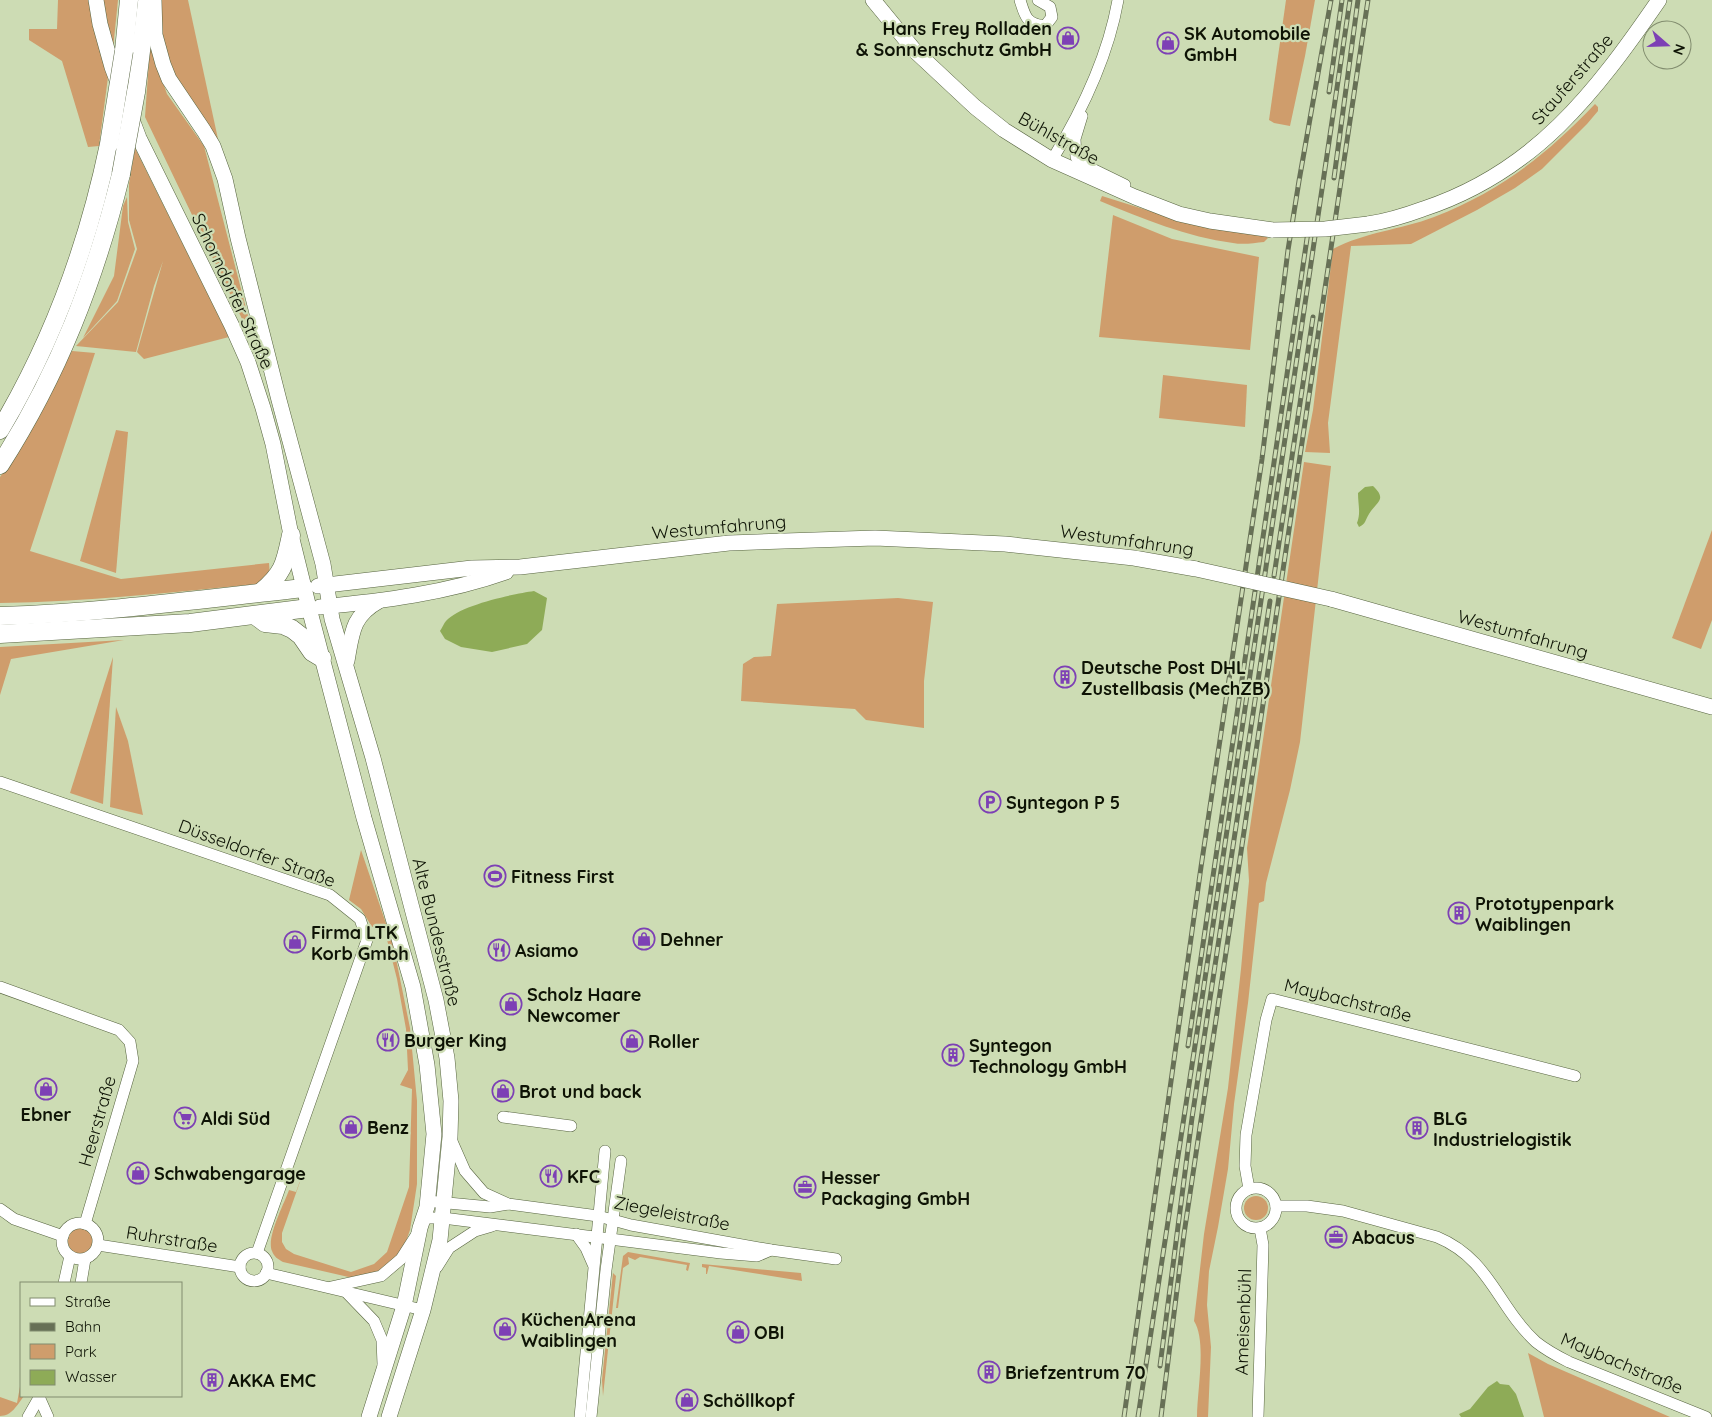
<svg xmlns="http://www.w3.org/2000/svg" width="1712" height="1417" font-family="Quicksand,sans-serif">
<rect width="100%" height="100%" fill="#cddcb4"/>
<g fill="#cf9d6c">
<path d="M58,0h31l19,77 -9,69 -11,1 -26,-86 -33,-21v-11h28z"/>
<path d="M103,0h15l-5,49z"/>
<path d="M158,0h30l33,153 -50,-79 -11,-37z"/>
<path d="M1286,0h29l-10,56 -15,70 -16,-3 -5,-3z"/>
<path d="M150,46l17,48 37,52 44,170 -5,5 -98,-204z"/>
<path d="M1595,104l3,3v4l-11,13 -45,45 -27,19 -38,22 -66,34 -60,2 -23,177 2,30 -25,-1 8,-42 20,-161c32,-17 67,-19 101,-32 68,-27 111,-61 161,-113z"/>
<path d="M135,148l94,189 -85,22 -7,-7 26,-91 -9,25 -18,66 -60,-6 42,-44 19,-53 -8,-29v-36z"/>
<path d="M1102,196l70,22 91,17 5,3 -4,4c-10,1 -21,3 -31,1 -46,-6 -90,-24 -133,-42z"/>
<path d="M127,197l1,25 7,27 -18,52 -34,37 31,-62 9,-70z"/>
<path d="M1113,215l59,24 87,18 -9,93 -151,-13z"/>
<path d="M72,351l23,2 -65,198 91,28 148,-16 1,14 -12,7c-86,8 -172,18 -258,19v-126l25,-37z"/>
<path d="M1163,375l84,10 -2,42 -86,-9z"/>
<path d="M116,430l12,2 -12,141 -36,-12z"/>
<path d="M1304,462l27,4 -31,276 -10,48 -24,93 -2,18 -5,2 -11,100 -14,101 -6,65 -10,58 -9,44 -2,34 4,42 -3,70h-11c0,-26 10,-76 -3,-96l10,-87 24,-146 13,-119 8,-88 -2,-33z"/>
<path d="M1712,530v90l-11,29 -29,-11z"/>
<path d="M898,598l35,4 -9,79v47l-58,-8 -11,-11 -114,-8 2,-37 11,-7 17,-1 6,-52z"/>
<path d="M124,640l-113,19 -11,36v-48z"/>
<path d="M113,657l-10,147 -33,-11z"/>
<path d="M116,707l12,34 15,74 -33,-8z"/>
<path d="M361,850l32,94 17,84 7,73v83l-7,46 -8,23 -29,22 -20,3 -70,-16c-5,-3 -9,-5 -11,-11 -6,-13 12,-47 17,-61l7,2 5,-14 -7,-2 1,-3 7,3 -20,57v9l4,7 8,5 57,18 23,-8 13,-12 22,-65 3,-98 -12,-4 8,-15 -2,-41 -9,-50 -14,-55 -11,3 -11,-18 -12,-9z"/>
<circle cx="1256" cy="1208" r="12"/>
<circle cx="81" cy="1241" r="13"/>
<path d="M628,1252l62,11 -2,8 -2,-1 1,-5 -47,-8 -5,3 -7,-3 1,7 -6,4 -5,40h-2l7,-52z"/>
<path d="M702,1264l99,9 1,8 -93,-15 -2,8h-1v-6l-4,-1z"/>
<path d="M613,1273l3,3 -13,120 -1,-16z"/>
<path d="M1528,1353l20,11 122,53h-126z"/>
<path d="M21,1381v15h3c-7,9 -12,20 -24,20v-19l17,6z"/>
</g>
<g fill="#8eab57">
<path d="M1373,486c15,14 3,16 -4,28 -4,6 -3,10 -10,13l-2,-4c4,-10 1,-18 1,-30l7,-6z"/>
<path d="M534,591l13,7 -5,32 -15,14 -35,8 -31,-5 -16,-8 -5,-8c2,-3 4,-8 6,-10 14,-16 67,-27 88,-30z"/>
<path d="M1497,1381l3,3 9,1 7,9 8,23h-63l-2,-3 11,-5 18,-22z"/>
</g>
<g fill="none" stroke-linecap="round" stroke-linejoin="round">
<g stroke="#576440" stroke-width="12">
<g id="minor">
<path d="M1020,0c5,16 6,24 25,26l7,-9 -2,-10 -12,-7"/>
<path d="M1082,116l-7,23 1,18 8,8 41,20"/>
<path d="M1052,160c30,-49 56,-103 66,-160"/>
<path d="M0,782l330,113 30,24 7,21 -110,313"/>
<path d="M0,987l119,43 11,12 3,19 -48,163"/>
<path d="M503,1117l68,9"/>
<path d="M450,1137l15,34 19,22 24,11 90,12 33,9 140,25 65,9"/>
<circle cx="1256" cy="1208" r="20"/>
<path d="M1249,1189l-4,-23 1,-31 20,-115 6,-21 303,77"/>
<path d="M427,1201l63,6 18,-3"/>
<path d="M1276,1206h31l36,5 94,26c53,22 60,69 99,105 10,8 21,14 33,20l137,55"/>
<path d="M0,1209l14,10 49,17"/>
<path d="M424,1218h19l56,7 222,28 36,3 14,-6"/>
<circle cx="80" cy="1241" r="18"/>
<path d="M576,1234l10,14 7,16"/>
<path d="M98,1245l142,22"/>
<circle cx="254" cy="1267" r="14"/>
<path d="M437,1267l12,-19 26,-17 17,-5"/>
<path d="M266,1273l157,37"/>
<path d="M64,1283l6,-27"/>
<path d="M81,1283l4,-24"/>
<path d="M331,1287l50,-11 20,-17 16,-25"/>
<path d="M347,1293l27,28 8,19 1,24"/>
<path d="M40,1399l8,18"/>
<path d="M28,1417l12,-21"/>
<path d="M580,1417l25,-266"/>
<path d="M591,1417l15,-147 15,-109"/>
<path d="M1258,1417l5,-172 -3,-17"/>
</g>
</g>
<g stroke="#576440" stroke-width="16">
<g id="secondary">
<path d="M96,0l4,24 12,43 27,71 93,188 16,36 15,46 10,36 18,91 18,73 55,210 49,169 14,78 7,69 -7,73 -7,21 -16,78 -35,111"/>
<path d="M154,0l1,35 8,29 6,15 35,52 9,15 12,33 13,59 41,162 44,164 9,55 41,139 35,135 28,107 11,58 4,43 -1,36 -10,103 -17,70 -34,107"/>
<path d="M873,0l42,51 60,56 29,23 48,30 83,37 44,17 31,7 63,9"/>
<path d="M1368,224c19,-3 36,-8 55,-15 112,-37 172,-116 236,-209"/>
<path d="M318,586l154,-18 48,-1 209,-24 146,-5 130,6 129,14 62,11"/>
<path d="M1331,599l381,108"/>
<path d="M320,607c63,-6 127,-14 186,-35"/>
<path d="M347,661c5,-28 5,-45 32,-60"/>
</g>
</g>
<g stroke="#576440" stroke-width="19">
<g id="trunk">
<path d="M124,51l5,-51"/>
<path d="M136,92l11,-90"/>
<path d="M0,430c53,-89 88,-185 109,-286"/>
<path d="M0,465c59,-92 95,-186 121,-291"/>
<path d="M261,592c23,-19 24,-29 30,-57"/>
<path d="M0,616c102,-3 203,-17 304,-28"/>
<path d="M257,617l8,6 18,2 9,4 9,7 11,16 10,6"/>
<path d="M0,634l190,-11 119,-15"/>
</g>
</g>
<use href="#minor" stroke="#fff" stroke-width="11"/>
<use href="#secondary" stroke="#fff" stroke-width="15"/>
<use href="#trunk" stroke="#fff" stroke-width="18"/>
<g stroke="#677056" stroke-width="5">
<g id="rail">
<path d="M1329,92l13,-92"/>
<path d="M1334,178l24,-178"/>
<path d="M1274,576l39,-259"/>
<path d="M1188,1046l121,-821"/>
<path d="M1160,1366l32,-248 78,-517"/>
<path d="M1124,1417l77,-550 61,-408 26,-209 11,-69 32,-181"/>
<path d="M1138,1417l60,-391 152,-1026"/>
<path d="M1161,1417l23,-183 184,-1234"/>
</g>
</g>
<use href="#rail" stroke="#cddcb4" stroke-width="3" stroke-dasharray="9" stroke-linecap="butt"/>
<g stroke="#576440" stroke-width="16" stroke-linecap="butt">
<g id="secondary-bridge">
<path d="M1273,230l52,-1 43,-5"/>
<path d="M1196,569l135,30"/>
</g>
</g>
<g stroke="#576440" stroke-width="19" stroke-linecap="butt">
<g id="trunk-bridge">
<path d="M109,144l15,-93"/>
<path d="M121,174l15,-82"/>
</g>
</g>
<use href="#secondary-bridge" stroke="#fff" stroke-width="15"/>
<use href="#trunk-bridge" stroke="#fff" stroke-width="18"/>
</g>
<defs>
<g id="shop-ring" transform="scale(1.125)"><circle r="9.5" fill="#cddcb4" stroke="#7d40b5" stroke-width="1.5"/><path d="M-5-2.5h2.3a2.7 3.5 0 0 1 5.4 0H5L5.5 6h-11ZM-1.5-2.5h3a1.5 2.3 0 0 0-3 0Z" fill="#7d40b5"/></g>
<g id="building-ring" transform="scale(1.125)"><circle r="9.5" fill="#cddcb4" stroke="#7d40b5" stroke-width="1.5"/><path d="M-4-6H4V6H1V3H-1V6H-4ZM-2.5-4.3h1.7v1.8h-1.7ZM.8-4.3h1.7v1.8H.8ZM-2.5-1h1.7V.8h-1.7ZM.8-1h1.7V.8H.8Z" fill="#7d40b5"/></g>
<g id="parking-ring" transform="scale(1.125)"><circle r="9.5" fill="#cddcb4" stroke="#7d40b5" stroke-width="1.5"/><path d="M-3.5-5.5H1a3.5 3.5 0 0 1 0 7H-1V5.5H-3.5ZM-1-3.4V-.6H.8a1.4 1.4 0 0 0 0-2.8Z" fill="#7d40b5"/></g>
<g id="stadium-ring" transform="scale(1.125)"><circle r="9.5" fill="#cddcb4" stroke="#7d40b5" stroke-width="1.5"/><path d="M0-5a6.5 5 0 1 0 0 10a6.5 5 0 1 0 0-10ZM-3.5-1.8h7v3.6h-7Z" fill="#7d40b5"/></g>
<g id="restaurant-ring" transform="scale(1.125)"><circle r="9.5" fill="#cddcb4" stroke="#7d40b5" stroke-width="1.5"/><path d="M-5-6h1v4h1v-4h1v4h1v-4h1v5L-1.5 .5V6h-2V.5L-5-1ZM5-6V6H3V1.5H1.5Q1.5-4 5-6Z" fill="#7d40b5"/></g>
<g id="supermarket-ring" transform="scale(1.125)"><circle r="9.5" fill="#cddcb4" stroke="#7d40b5" stroke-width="1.5"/><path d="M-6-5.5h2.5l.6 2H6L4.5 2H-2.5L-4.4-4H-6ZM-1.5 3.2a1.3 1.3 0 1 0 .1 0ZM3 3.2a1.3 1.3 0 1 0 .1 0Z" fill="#7d40b5"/></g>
<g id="office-ring" transform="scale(1.125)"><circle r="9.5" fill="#cddcb4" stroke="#7d40b5" stroke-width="1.5"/><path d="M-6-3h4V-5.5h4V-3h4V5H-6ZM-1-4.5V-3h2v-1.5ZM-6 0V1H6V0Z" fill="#7d40b5"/></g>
</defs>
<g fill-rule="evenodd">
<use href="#shop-ring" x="1068" y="38"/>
<use href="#shop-ring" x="1168" y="43"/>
<use href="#building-ring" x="1065" y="677"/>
<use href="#parking-ring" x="990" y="802"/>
<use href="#stadium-ring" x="495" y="876"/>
<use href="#building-ring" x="1459" y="913"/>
<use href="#shop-ring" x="644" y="939"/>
<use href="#shop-ring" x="295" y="942"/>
<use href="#restaurant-ring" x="499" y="950"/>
<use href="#shop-ring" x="511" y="1004"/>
<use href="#restaurant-ring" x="388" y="1040"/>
<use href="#shop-ring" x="632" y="1041"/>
<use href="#building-ring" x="953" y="1055"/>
<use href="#shop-ring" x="46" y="1089"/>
<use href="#shop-ring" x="503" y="1091"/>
<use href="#supermarket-ring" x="185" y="1118"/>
<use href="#shop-ring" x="351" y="1127"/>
<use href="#building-ring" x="1417" y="1128"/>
<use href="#shop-ring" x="138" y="1173"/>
<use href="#restaurant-ring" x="551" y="1176"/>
<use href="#office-ring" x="805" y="1187"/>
<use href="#office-ring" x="1336" y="1237"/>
<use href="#shop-ring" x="505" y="1329"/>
<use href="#shop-ring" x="738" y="1332"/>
<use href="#building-ring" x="989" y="1372"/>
<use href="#building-ring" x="212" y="1380"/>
<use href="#shop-ring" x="687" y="1400"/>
</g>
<g text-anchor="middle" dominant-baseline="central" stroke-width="4.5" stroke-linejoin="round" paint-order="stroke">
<g font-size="18" font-weight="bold" fill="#0e1305" stroke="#cddcb4" text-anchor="start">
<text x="1052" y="28" text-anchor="end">Hans Frey Rolladen<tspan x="1052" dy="21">&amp; Sonnenschutz GmbH</tspan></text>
<text x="1184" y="33">SK Automobile<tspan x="1184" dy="21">GmbH</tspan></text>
<text x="1081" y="667">Deutsche Post DHL<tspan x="1081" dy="21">Zustellbasis (MechZB)</tspan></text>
<text x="1006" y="802">Syntegon P 5</text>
<text x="511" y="876">Fitness First</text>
<text x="1475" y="903">Prototypenpark<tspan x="1475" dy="21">Waiblingen</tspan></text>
<text x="311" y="932">Firma LTK<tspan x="311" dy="21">Korb Gmbh</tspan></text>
<text x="660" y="939">Dehner</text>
<text x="515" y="950">Asiamo</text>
<text x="527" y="994">Scholz Haare<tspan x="527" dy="21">Newcomer</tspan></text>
<text x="404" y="1040">Burger King</text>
<text x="648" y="1041">Roller</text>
<text x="969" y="1045">Syntegon<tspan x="969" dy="21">Technology GmbH</tspan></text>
<text x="519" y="1091">Brot und back</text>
<text x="46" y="1114" text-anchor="middle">Ebner</text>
<text x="201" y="1118">Aldi Süd</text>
<text x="1433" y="1118">BLG<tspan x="1433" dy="21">Industrielogistik</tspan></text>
<text x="367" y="1127">Benz</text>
<text x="154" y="1173">Schwabengarage</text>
<text x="567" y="1176">KFC</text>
<text x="821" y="1177">Hesser<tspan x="821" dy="21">Packaging GmbH</tspan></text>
<text x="1352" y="1237">Abacus</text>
<text x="521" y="1319">KüchenArena<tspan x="521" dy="21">Waiblingen</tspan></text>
<text x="754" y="1332">OBI</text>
<text x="1005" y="1372">Briefzentrum 70</text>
<text x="228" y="1380">AKKA EMC</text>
<text x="703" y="1400">Schöllkopf</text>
</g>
<g font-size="18" fill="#0e1305" stroke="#cddcb4">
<text transform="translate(1572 79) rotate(-49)">Stauferstraße</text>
<text transform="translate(1059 138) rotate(29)">Bühlstraße</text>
<text transform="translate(233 291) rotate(65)">Schorndorfer Straße</text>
<text transform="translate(719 527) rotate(-5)">Westumfahrung</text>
<text transform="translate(1127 540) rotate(8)">Westumfahrung</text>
<text transform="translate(1523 634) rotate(16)">Westumfahrung</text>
<text transform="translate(257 853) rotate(20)">Düsseldorfer Straße</text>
<text transform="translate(437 932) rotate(76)">Alte Bundesstraße</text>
<text transform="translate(1348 1000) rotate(14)">Maybachstraße</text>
<text transform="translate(97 1121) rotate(-74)">Heerstraße</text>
<text transform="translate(672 1213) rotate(11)">Ziegeleistraße</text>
<text transform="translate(172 1239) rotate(9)">Ruhrstraße</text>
<text transform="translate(1243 1322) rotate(-88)">Ameisenbühl</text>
<text transform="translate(1622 1363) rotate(23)">Maybachstraße</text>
</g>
</g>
<rect x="20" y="1282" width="162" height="115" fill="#cddcb4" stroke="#818c6e"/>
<rect x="30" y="1298" width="25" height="8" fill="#ffffff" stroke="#818c6e"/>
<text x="65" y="1307" font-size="15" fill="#0e1305">Straße</text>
<rect x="30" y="1323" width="25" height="8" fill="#677056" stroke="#818c6e"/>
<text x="65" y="1332" font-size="15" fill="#0e1305">Bahn</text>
<rect x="30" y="1344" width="25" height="15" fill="#cf9d6c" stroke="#818c6e"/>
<text x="65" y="1357" font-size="15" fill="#0e1305">Park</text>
<rect x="30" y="1370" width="25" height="15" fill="#8eab57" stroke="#818c6e"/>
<text x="65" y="1382" font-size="15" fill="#0e1305">Wasser</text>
<g transform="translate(1667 45) rotate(110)"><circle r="24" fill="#cddcb4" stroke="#818c6e"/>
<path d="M0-4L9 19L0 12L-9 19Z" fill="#7d40b5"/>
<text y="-8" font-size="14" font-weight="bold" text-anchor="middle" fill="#0e1305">N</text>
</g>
</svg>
